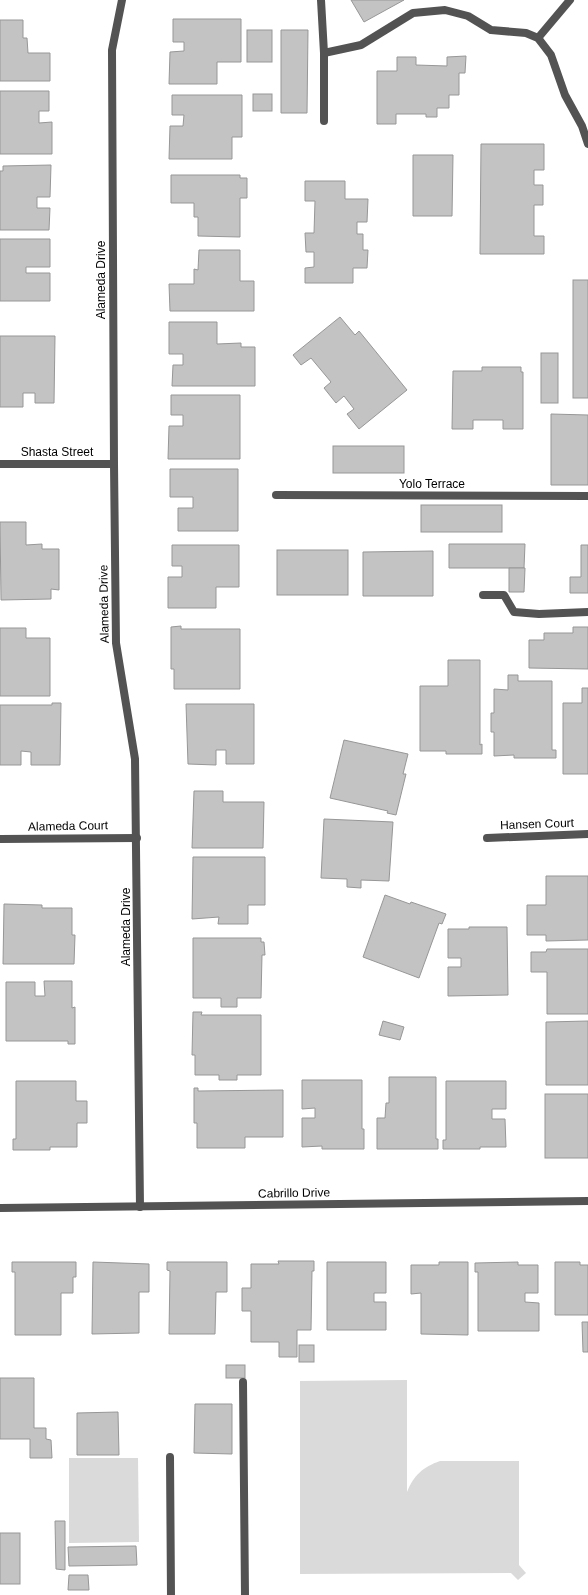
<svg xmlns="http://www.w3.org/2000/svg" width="588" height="1595" font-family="Arial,sans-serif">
<rect width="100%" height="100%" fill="#fff"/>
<g fill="#dadada">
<path d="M407,1380v112c7,-17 16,-25 33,-31h79v104l7,8 -8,7 -7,-7 -211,1v-193z"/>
<path d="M69,1458h69l1,84 -70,1z"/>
</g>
<g fill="#c3c3c3" stroke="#979797">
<path d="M351,0h53l-40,22z"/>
<path d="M173,19h68v43h-24v22h-48l1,-32 14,-1v-9h-11z"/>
<path d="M0,20h23v18h4l1,15h22v28h-50z"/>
<rect x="247" y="30" width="25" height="32"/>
<path d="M281,30h27l-1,83h-26z"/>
<path d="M466,56l-1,17h-6v22h-10v13h-12v9h-11v-3h-30v10h-19v-53h20v-14h19v8l31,1v-9z"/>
<path d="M0,91h49v20h-10v12l13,-1v32h-52z"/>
<rect x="253" y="94" width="19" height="17"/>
<path d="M172,95h70v42h-10v22h-63l1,-33h13l1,-11h-12z"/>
<path d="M481,144h63v26h-10v15h9v20h-9v31h10v18h-64z"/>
<path d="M413,155h40l-1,61h-39z"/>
<path d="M51,165l-1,32h-13v11h13l-1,22h-49v-59h3v-5z"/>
<path d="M171,175h69v3h7v20h-7v39l-42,-1v-19h-4v-14h-23z"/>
<path d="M305,181h40v18h23l-1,23h-10v12h6v16h5l-1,18h-14v15h-48v-15l9,-1v-15h-8l-1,-19h9l1,-32h-10z"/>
<path d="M0,239h50v28h-24v6h24v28h-50z"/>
<path d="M199,250h41v31h14v30h-84l-1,-27h25v-15l4,1z"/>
<rect x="573" y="280" width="15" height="118"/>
<path d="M340,317l15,18 4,-4 48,59 -48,39 -12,-15 7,-5 -10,-13 -8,7 -12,-15 7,-6 -20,-24 -10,7 -8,-10z"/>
<path d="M169,322h48v22l24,-1v4h14v39h-83l1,-21h10v-11h-14z"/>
<path d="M0,336h55l-1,67h-19v-10h-12v14h-23z"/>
<rect x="541" y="353" width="17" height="50"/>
<path d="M482,367h39v5h2v57h-20v-9h-30v9h-21l1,-58h29z"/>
<path d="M171,395h69v64h-72l1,-33h14v-11h-12z"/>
<path d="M551,414l37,1v70h-37z"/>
<rect x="333" y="446" width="71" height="27"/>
<path d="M170,469h68v62h-60v-23h15v-11h-23z"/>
<rect x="421" y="505" width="81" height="27"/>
<path d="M0,522h26v23l16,-1v5h17v41l-8,-1v10l-50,1z"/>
<path d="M449,544h76l-1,24h-75z"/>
<path d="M172,545h67v42h-23v21h-48v-31h14v-11h-10z"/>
<path d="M581,545h7v48h-18v-16h11z"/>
<rect x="277" y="550" width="71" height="45"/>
<path d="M433,551v45h-70v-44z"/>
<path d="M509,568h16l-1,24h-15z"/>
<path d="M181,626v3h59v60h-66v-20h-3v-42z"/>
<path d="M573,627h15v42l-59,-1v-28h15v-7h29z"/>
<path d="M0,628h26v10h24v58h-50z"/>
<path d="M448,660h32v85l2,-1v10h-36v-3h-26v-65h28z"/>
<path d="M508,675h10v6h34v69h4v8h-42v-3l-20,1v-24h-3v-19h3v-24l14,1z"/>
<path d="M582,688h6v86h-25v-71h19z"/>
<path d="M52,703h9l-1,62h-29v-13l-10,-1v14h-21v-60h52z"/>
<path d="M186,704h68v60h-28v-14h-10v15l-28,-1z"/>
<path d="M344,740l64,14 -5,20h3l-10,41 -9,-2 1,-2 -58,-13z"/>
<path d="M194,791h29v11h41l-1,46h-71z"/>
<path d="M324,819l69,3 -4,59 -28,-1v8l-14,-1v-8l-26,-1z"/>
<path d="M193,857h72v48h-17v19h-30l1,-7 -27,2z"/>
<path d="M546,876h42v64l-42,1v-6h-19v-30h19z"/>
<path d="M385,895l25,9 1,-2 35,12 -4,10 -3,-1 -20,55 -56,-21z"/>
<path d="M4,904l38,1v3h30v27h3l-1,29h-71z"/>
<path d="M469,927h38l1,68 -60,1v-29h13v-9h-13v-29h21z"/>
<path d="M193,938h68v4h3l1,13h-3l-1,43h-24v9h-16v-9h-28z"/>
<path d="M547,949h41v65h-41v-42h-16v-20h15z"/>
<path d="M44,981h28v27l3,-1v37h-7v-3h-62v-59h29v14h10z"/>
<path d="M193,1012h9l-1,3h60v60h-24v5h-18v-5h-24v-20h-3z"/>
<path d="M383,1021l21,6 -4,13 -21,-5z"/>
<path d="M588,1021v64h-42v-63z"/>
<path d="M389,1077h47v62h2v10h-61v-31h8l1,-15h3z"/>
<path d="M302,1080h60v49h2v20h-42v-3l-20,1v-29h13v-10l-13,1z"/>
<path d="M16,1081h60v20h11v22h-10v24h-27v3h-37v-11h3z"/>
<path d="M446,1081h60v28h-14v10h13l1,28h-26v2h-37v-9h3z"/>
<path d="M194,1088h4v3l85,-1v47h-38v11h-48v-25h-3z"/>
<rect x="545" y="1094" width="43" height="64"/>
<path d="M278,1261h36v10h-2l-1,59h-14v27h-18v-15h-28v-31h-9v-23h9v-24h28z"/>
<path d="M12,1262h64v15h-3v16h-12v42h-46v-63h-3z"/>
<path d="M93,1262l56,2v28h-10v41l-47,1z"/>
<path d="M167,1262h60v30h-11l-1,42h-46l1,-63 -3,-1z"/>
<path d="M327,1262h59v31h-12v9h12v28h-59z"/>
<path d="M439,1262h29v73l-47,-1v-41l-10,1v-29h28z"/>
<path d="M518,1262v3h20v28h-13v9l14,1v28h-61v-59h-3v-9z"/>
<path d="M555,1262h25v3h8v50h-33z"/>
<path d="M582,1322h6v30h-5z"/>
<rect x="299" y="1345" width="15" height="17"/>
<rect x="226" y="1365" width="19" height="13"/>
<path d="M0,1378h34v50h12v11l5,1 1,18h-22v-19h-30z"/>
<path d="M195,1404h37v50l-38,-1z"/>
<path d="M118,1412l1,43h-42v-42z"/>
<path d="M55,1521h10v49l-9,-1z"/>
<rect x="0" y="1533" width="20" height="51"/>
<path d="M136,1546l1,19 -68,1 -1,-19z"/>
<path d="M69,1575h19l1,15h-21z"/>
</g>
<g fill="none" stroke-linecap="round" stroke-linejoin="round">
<g stroke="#535353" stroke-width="8">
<path d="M538,38l32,-38"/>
<path d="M324,121v-68"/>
<path d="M483,595h21l10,17 25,2 49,-2"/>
<path d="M243,1382l2,213"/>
<path d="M170,1457l1,138"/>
</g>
<g stroke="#535353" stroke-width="8">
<path d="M122,0l-10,50 2,414 2,179 19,116 5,448"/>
<path d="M321,0l3,53 37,-8 52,-32 32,-3 23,6 23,14 35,3 12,5 13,17 14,40 17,31 6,18"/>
<path d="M0,464h114"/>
<path d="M276,495l312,1"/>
<path d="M487,838l101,-4"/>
<path d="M0,839l137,-1"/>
<path d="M0,1208l588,-7"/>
</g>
</g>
<g text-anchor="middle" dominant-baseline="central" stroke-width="3" stroke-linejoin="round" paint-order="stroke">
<g font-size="12" fill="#000" stroke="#fff">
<text transform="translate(101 280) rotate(-90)">Alameda Drive</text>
<text x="57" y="452">Shasta Street</text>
<text x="432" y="484">Yolo Terrace</text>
<text transform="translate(104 604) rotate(-91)">Alameda Drive</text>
<text transform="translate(537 824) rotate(-2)">Hansen Court</text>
<text transform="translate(68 826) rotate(-1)">Alameda Court</text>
<text transform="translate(126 927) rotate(-90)">Alameda Drive</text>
<text transform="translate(294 1193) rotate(-1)">Cabrillo Drive</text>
</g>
</g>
</svg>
